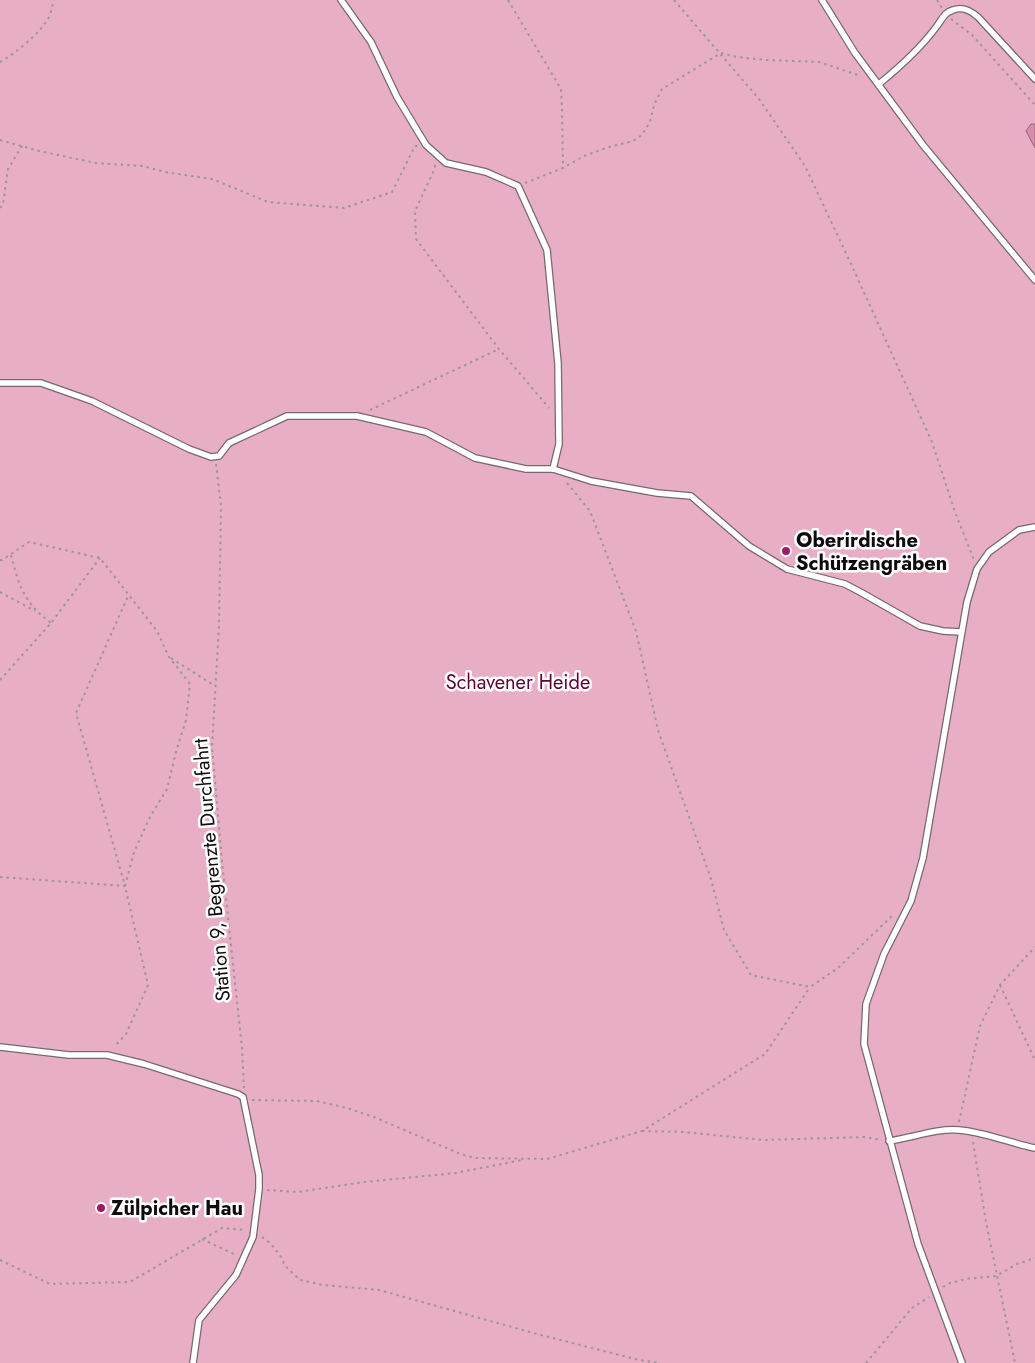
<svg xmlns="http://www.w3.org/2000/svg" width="1035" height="1363" font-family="Jost,sans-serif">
<rect width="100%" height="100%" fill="#f1e5e9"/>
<rect fill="#e8aec5" x="0" y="0" width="1035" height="1363"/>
<path fill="#d78dac" stroke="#9b667c" d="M1031,124h4v24l-9,-17z"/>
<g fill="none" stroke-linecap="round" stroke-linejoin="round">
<g stroke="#75696d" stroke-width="8">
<g id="service">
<path d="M822,0l33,53 68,92 112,135"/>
<path d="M879,84c22,-18 42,-36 58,-58 5,-7 8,-14 16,-16 10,-4 18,1 25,7l57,62"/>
<path d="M0,383h41l51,18 97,48 22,8 8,-1 10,-13 58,-27h70l69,16 49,26 51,11h27l6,-25 -1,-81 -11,-113 -29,-64 -32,-14 -40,-9 -20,-18 -29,-48 -26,-55 -30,-42"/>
<path d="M553,469l38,12 66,12 34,3 58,50 38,23 58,15 17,9 58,33 23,5 18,1"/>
<path d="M0,1047l69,8h38l37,9 94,30 5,3 16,78v14l-6,48 -17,38 -37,45 -6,43"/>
<path d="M889,1141c23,-3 47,-13 70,-11 25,2 51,13 76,18"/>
<path d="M962,1363l-44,-119 -54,-200 2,-40 18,-50 27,-53 12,-43 44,-256 10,-33 12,-17 30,-22 16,-3"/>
</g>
</g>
<g stroke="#9e9598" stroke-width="2" stroke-dasharray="2.5 4" stroke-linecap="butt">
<path d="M508,0l53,89 1,21 1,58"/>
<path d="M674,0l85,99 46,67 46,98 81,178 23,70 19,48"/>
<path d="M937,0l5,8"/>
<path d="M951,19l21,16 63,70"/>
<path d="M0,62c16,-9 38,-27 48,-43 3,-5 4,-13 6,-19"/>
<path d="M0,140l39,11 57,12 47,3 22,6 47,7 56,23 76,6 48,-16 23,-46h3"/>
<path d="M435,165v3l-20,43 1,28 83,110 50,59"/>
<path d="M525,183l38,-15 21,-12 25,-9 24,-6 9,-6 8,-13 4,-17 8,-16 59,-36 16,4 29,3 53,2 42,14"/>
<path d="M0,208l3,-4 5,-35 14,-23"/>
<path d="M370,410l129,-61"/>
<path d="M216,464l5,42 -2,120 -7,121 10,114 20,187 2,40"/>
<path d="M567,483l23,28 46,120 22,99 53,149 13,51 27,45 59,12 28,-19 56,-54"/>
<path d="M11,555c8,31 13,48 40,68"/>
<path d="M0,560h2l27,-18 71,16 57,73 12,26 21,27 -4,36 -10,32 -9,37 -17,28 -16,35 -9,34 23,99 -22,49 -12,13"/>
<path d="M0,592l35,19"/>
<path d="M171,658l44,28"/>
<path d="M0,680l51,-57 49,-65"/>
<path d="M0,877l125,9 -49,-173 53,-119"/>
<path d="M1000,985l35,75"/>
<path d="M252,1100l65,1 30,7 27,9 84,36 16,5 73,1 95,-28 123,-77 45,-67"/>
<path d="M959,1122l21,-96 20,-41 35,-38"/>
<path d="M642,1131l41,1 81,8 100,-3 18,3"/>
<path d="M973,1142l13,80 29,141"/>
<path d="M267,1190l31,2 66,-10 92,-9 66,-13"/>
<path d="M262,1237l8,6 10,12 5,11 15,14 23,5 56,5 158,44 102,26 21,3"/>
<path d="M202,1239l34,16"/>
<path d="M0,1260l50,24 80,-2 92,-54 23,2"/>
<path d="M943,1287l7,-4 16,-4 30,-3 21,-12 18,-6"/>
<path d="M866,1363l46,-55 17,-11"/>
</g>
<use href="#service" stroke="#fff" stroke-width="5.5"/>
</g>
<g fill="#a21a65" stroke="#fff" stroke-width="2">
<circle cx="786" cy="551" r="5"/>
<circle cx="101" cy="1208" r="5"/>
</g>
<g text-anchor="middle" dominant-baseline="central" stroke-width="5" stroke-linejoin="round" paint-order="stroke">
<g font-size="20" font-weight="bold" fill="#0f0b0c" stroke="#fff" text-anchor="start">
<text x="796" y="540">Oberirdische<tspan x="796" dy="23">Schützengräben</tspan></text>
<text x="111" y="1208">Zülpicher Hau</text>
</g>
<g font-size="20" fill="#5d0236" stroke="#fff">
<text x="518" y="682">Schavener Heide</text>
</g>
<g font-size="20" fill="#0f0b0c" stroke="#fff">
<text transform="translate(212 870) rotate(-95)">Station 9, Begrenzte Durchfahrt</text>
</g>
</g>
</svg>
